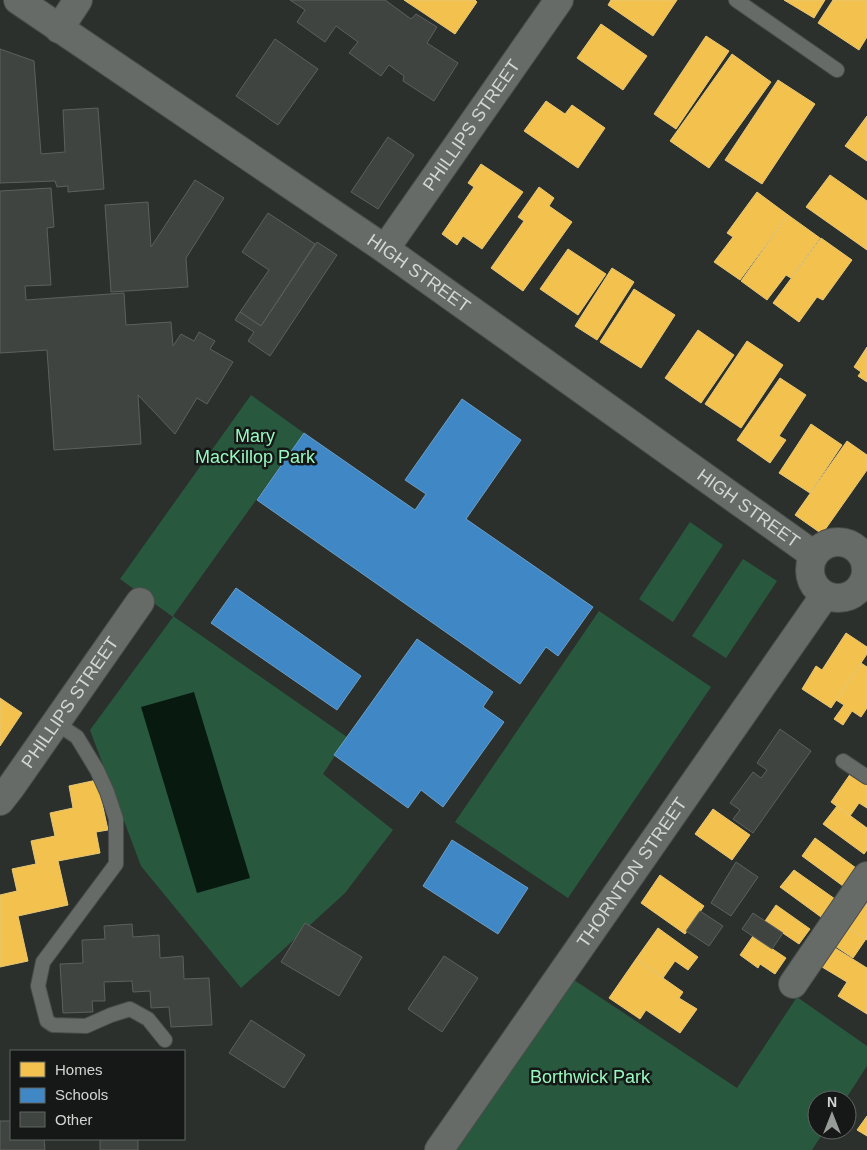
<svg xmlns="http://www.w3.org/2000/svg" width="867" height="1150" font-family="Arial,sans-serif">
<rect width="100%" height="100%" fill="#2b302d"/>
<g fill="#28593e">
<path d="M251,395l53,38 -131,183 174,121 -24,37 70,56 -48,63 -104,95 -100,-122 -51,-136 83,-113 -53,-38z"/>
<path d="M690,522l33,23 -50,77 -34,-23z"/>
<path d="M743,559l34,22 -51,77 -34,-22z"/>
<path d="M599,611l112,76 -143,211 -113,-76z"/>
<path d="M568,976l169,112 60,-91 70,49v20l-22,34h-28v30h8l-13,20h-359z"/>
</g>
<path fill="#081a10" d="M194,692l56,186 -53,15 -56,-186z"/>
<g fill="#f2c14e" stroke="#e8c776">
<path d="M404,0h71l2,2 -22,32z"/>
<path d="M611,0h66l-24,36 -45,-31z"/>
<path d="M784,0h41l-11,18z"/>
<path d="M833,0h34v37l-8,13 -41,-27z"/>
<path d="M601,24l46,32 -24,34 -46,-32z"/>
<path d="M706,36l23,15 -53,78 -22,-15z"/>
<path d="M732,54l39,28 -62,86 -39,-27z"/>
<path d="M778,80l37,24 -53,80 -37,-24z"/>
<path d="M546,101l19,13 7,-9 33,23 -27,40 -54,-37z"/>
<path d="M867,116v45l-22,-15z"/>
<path d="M481,164l42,28 -41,57 -19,-13 -6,9 -15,-11 32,-47 -6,-4z"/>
<path d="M830,175l37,26v49l-61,-43z"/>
<path d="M539,187l15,11 -5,8 23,16 -49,69 -32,-23 33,-47 -6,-4z"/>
<path d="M757,192l31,23 -48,65 -26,-18 19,-25 -6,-4z"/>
<path d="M788,215l32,23 -29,40 -5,-3 -19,25 -26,-19z"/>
<path d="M821,238l31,22 -29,40 -6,-3 -18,25 -26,-19z"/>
<path d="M568,249l38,25 -28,41 -38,-26z"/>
<path d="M612,268l22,14 -37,58 -22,-14z"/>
<path d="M634,289l41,26 -34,53 -41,-26z"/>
<path d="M698,330l36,25 -33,48 -36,-25z"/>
<path d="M747,341l36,24 -42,63 -36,-24z"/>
<path d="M867,347v35l-9,-6 3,-4 -7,-5z"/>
<path d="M780,378l26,17 -27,41 7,4 -16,23 -33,-23z"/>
<path d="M811,424l31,21 -32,48 -31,-20z"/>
<path d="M847,441l20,14v15l-45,64 -27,-19z"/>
<path d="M846,633l21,14v7l-36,54 -29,-19 14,-23 6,4z"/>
<path d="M861,663l6,4v41l-6,9 -9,-6 -9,14 -9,-6 10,-14 -8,-5z"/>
<path d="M0,698l22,15 -22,33z"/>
<path d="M853,770l14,10v28l-8,-5 -9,13 -19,-14z"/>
<path d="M97,780l11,50 -12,2 4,21 -42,8 10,44 -50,11 10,45 -28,6v-72l17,-4 -5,-22 24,-5 -5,-23 24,-5 -5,-23 23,-5 -4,-22z"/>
<path d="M837,806l30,22v22l-3,4 -41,-30z"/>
<path d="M713,809l37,26 -18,25 -37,-26z"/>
<path d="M815,838l41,30 -13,18 -41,-30z"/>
<path d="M794,870l41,29 -14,18 -41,-30z"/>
<path d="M660,875l44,31 -19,28 -44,-31z"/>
<path d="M867,892v48l-23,-15z"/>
<path d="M776,905l34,24 -11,15 -34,-23z"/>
<path d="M844,925l22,14 -13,19 -21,-14z"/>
<path d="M658,928l40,29 -10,13 -13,-9 -12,17 -27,-19z"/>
<path d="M753,936l33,22 -11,16 -15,-10 -2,4 -18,-13z"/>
<path d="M835,948l32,20v46l-29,-18 9,-14 -25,-15z"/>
<path d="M636,959l47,33 -4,6 18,11 -17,24 -34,-23 -6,9 -31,-21z"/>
<path d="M867,1116v20l-10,-6z"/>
</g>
<g fill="#3f88c5" stroke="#6b9fc9">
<path d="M462,399l59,41 -55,79 127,88 -35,49 -12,-9 -26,37 -263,-184 47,-67 111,77 11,-16 -21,-14z"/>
<path d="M236,588l125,88 -24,34 -126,-87z"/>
<path d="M417,639l76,53 -10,15 21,15 -61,85 -22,-17 -13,18 -74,-53z"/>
<path d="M452,840l76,48 -30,46 -75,-48z"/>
</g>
<g fill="#404441" stroke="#5d605e">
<path d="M290,0h95l26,19 5,-5 21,13 -10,16 31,20 -24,38 -31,-20 1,-5 -15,-11 -8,11 -32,-23 9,-11 -22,-16 -11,16 -28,-20 8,-12z"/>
<path d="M275,39l43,30 -40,56 -42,-29z"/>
<path d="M0,49l34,12 7,93 24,-2 -2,-42 35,-2 6,81 -36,3v-6l-11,1 -2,-6 -55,2z"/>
<path d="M388,137l26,18 -36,54 -27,-17z"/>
<path d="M195,180l29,18 -38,60 2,29 -77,5 -6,-87 43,-3 3,45z"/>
<path d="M51,188l3,39 -7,1 4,57 -26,1 1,14 98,-7 2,32 45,-3 2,24 8,-12 13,7 5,-9 16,9 -5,8 23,13 -26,42 -10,-6 -22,36 -37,-39 3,49 -87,6 -7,-100 -47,3v-162z"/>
<path d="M268,213l47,31 -54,82 -21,-14 29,-42 -27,-18z"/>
<path d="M317,242l20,13 -67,101 -22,-15 6,-9 -19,-12 5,-8 21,14z"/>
<path d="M780,729l31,22 -58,82 -20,-14 7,-9 -10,-7 23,-31 8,6 6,-8 -10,-7z"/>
<path d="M736,862l22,15 -27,39 -20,-13z"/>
<path d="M700,911l23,15 -14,20 -23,-15z"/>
<path d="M753,913l30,20 -11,16 -30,-20z"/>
<path d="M305,923l57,34 -23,39 -58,-34z"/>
<path d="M132,924l1,13 26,-2 1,23 23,-2 1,23 25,-1 3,47 -41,2 -2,-20 -18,1 -1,-17 -17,1 -1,-11 -28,1 1,19h-13l1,11 -30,1 -3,-49 23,-1 -1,-23 23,-1 -1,-13z"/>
<path d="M444,956l34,22 -36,54 -34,-23z"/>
<path d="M251,1020l54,35 -21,33 -55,-35z"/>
<path d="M0,1121h11v18h33l1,11h-45z"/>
<rect x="100" y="1139" width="38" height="11"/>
</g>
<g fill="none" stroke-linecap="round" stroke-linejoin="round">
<g stroke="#4a4d4b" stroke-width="16">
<g id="service">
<path d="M736,0l101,70"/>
<path d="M56,723l21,14 20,33 10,22 9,27v45l-73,98 -5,24 9,35 6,4 33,1 25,-11 19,-6 18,10 17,21"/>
<path d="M843,761l24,16"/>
</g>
</g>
<g stroke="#4a4d4b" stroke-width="30">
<g id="minor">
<path id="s1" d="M18,0l367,249 429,306"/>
<path d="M59,29l19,-29"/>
<path id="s2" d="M385,249l174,-249"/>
<circle cx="838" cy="570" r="28"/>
<path id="s3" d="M0,801l11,-14 129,-185"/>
<path d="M793,984l74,-108"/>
<path id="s4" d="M439,1150l386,-555"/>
</g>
</g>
<use href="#service" stroke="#676b68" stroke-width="14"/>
<use href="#minor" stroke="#676b68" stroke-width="28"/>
</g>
<g text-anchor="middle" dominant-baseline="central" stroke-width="5" stroke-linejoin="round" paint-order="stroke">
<g font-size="18" fill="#d2d6d3" stroke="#151816">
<text stroke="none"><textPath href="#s2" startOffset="151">PHILLIPS STREET</textPath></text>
<text stroke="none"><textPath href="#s1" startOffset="485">HIGH STREET</textPath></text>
<text stroke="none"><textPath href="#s1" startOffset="890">HIGH STREET</textPath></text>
<text stroke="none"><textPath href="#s3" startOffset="121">PHILLIPS STREET</textPath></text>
<text stroke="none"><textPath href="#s4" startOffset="338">THORNTON STREET</textPath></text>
</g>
<g font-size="18" fill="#99f8c0" stroke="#151816">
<text x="255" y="436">Mary<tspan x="255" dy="21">MacKillop Park</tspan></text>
<text x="590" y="1077">Borthwick Park</text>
</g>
</g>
<rect x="10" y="1050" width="175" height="90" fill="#151816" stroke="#616462"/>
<rect x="20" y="1062" width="25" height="15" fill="#f2c14e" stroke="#616462"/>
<text x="55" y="1075" font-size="15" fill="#d2d6d3">Homes</text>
<rect x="20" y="1088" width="25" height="15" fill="#3f88c5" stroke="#616462"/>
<text x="55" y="1100" font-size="15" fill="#d2d6d3">Schools</text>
<rect x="20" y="1112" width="25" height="15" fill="#404441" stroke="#616462"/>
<text x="55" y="1125" font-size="15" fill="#d2d6d3">Other</text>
<g transform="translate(832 1115)"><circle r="24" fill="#151816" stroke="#616462"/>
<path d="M0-4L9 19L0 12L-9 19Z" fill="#989c99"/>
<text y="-8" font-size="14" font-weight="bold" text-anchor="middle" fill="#d2d6d3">N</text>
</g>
</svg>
